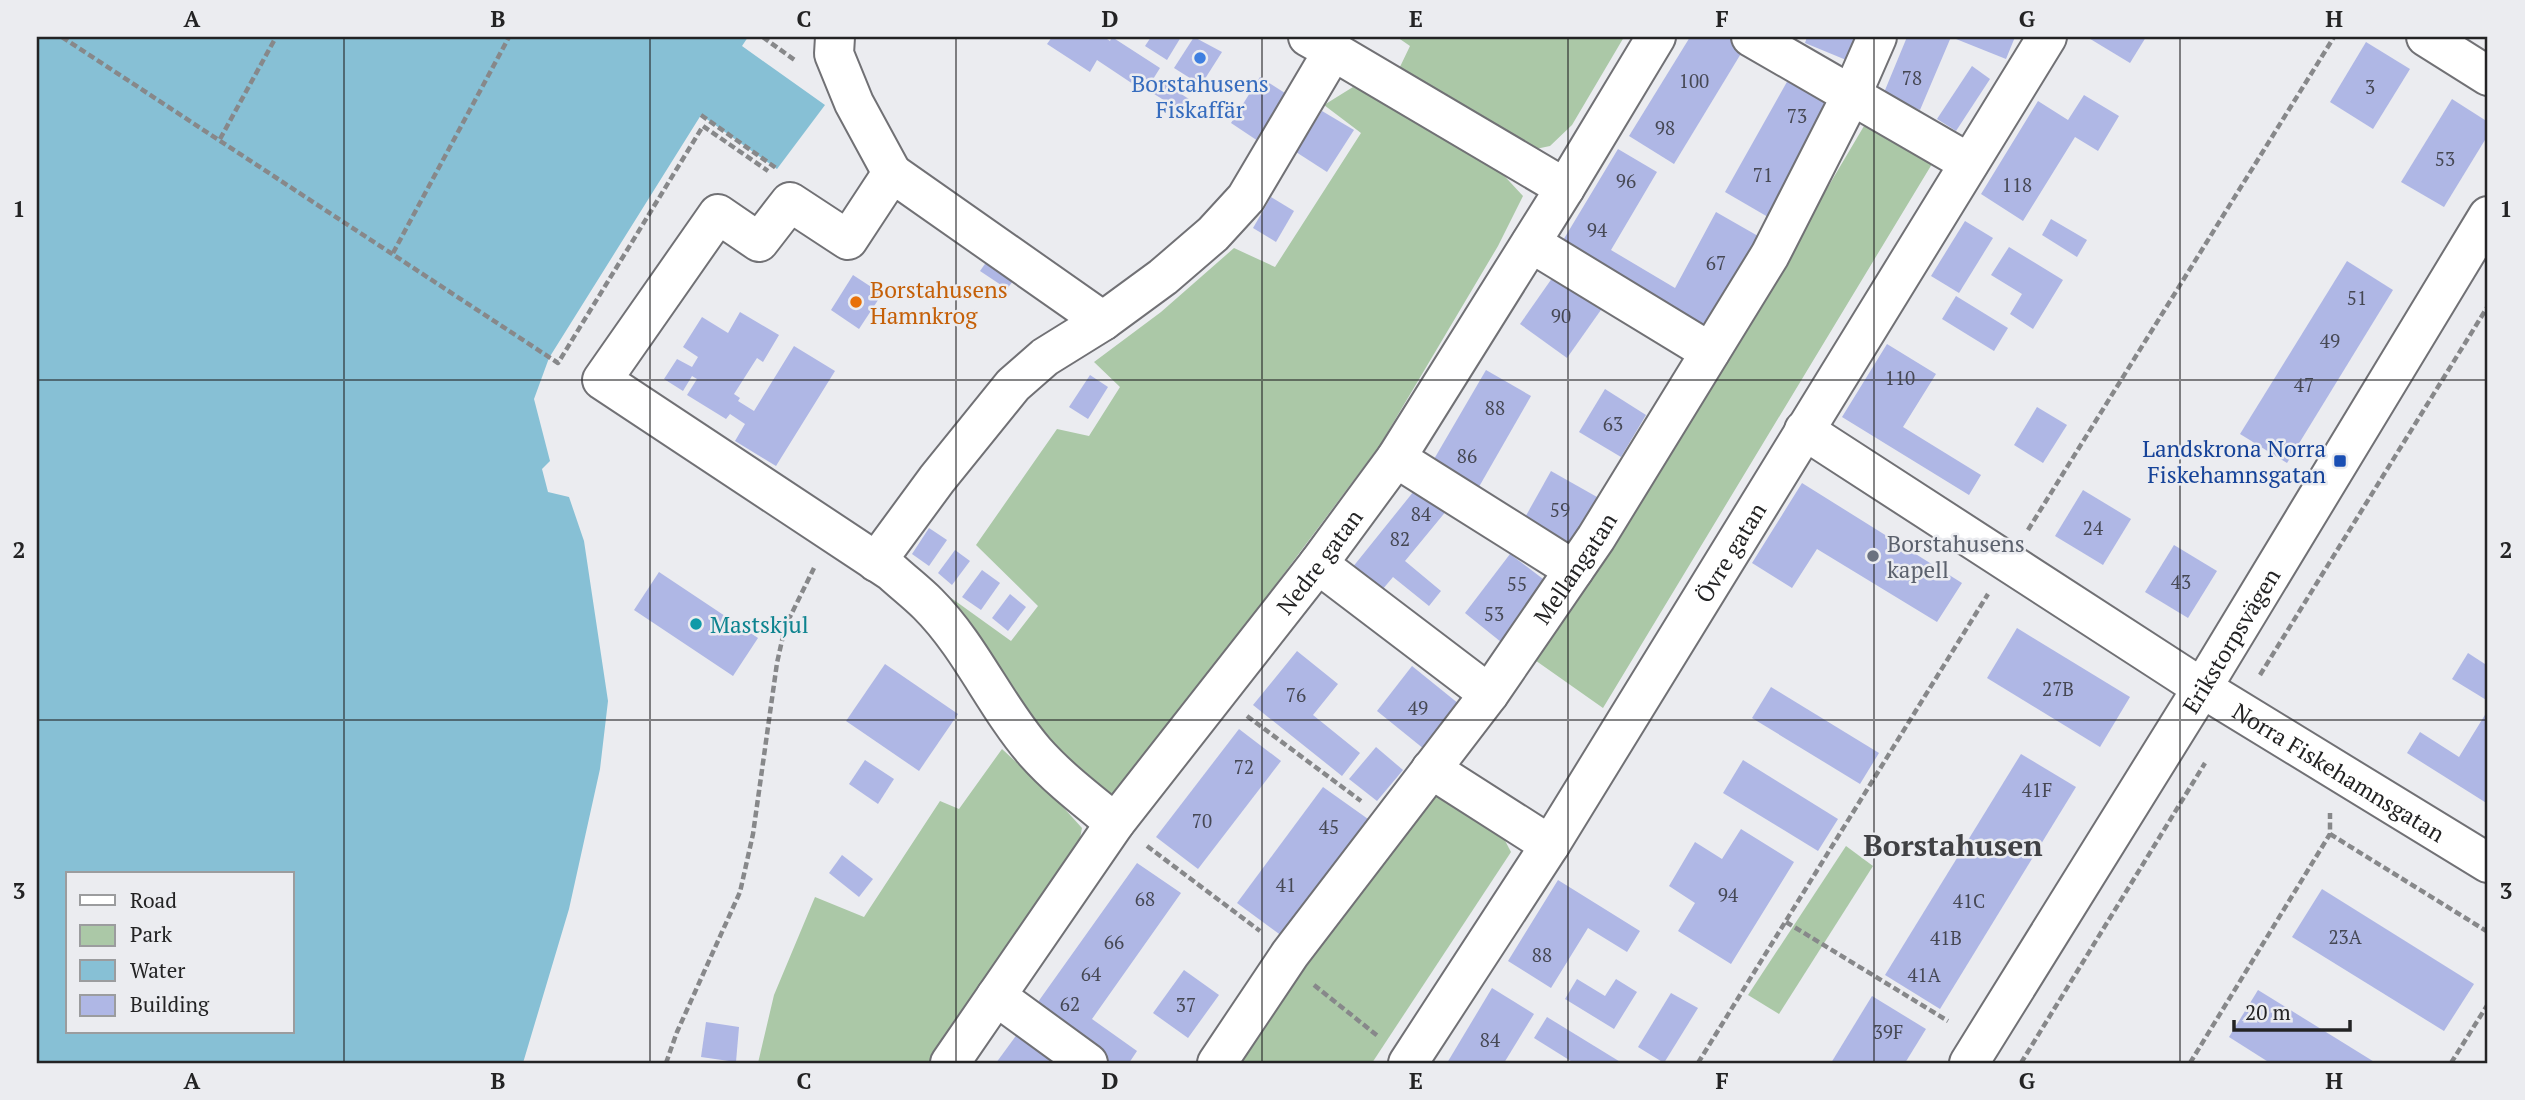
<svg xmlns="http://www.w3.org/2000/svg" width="2525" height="1100" font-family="'PT Serif',serif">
<rect width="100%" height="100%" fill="#ebecf0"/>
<g fill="#abc8a7">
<path d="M1397,37h227l-52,88 -22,21 -19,4 -133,-79 12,-25z"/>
<path d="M1353,87l55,25 89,56 26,28 -25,50 -118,199 -259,347 -18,2 -27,-19 -88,-112 -41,-68 64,46 27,-35 -62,-61 81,-116 32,7 31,-49 -26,-25 67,-50 73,-64 41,19 86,-134 -37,-28z"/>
<path d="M1864,126l68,38 -329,544 -71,-50 183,-280z"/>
<path d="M1002,749l51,47 29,32 -5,26 -146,209h-173l16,-68 41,-98 49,20 76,-116 19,8z"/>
<path d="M1434,791l66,40 11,21 -139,211h-137l178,-263z"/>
<path d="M1846,846l27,20 -94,148 -31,-19z"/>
</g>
<path fill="#87c0d5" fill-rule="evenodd" d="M37,37h711l-6,9 83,59 -48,64 -76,-54 -152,243 -15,41 16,62 -8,8 6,23 21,5 15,44 24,160 -8,68 -31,140 -46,154h-486zM68,874h224v158h-224z"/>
<g fill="#afb7e5">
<path d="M1052,37h52l6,4 2,-4 48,31 -15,24 -48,-32 -7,12 -43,-28z"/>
<path d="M1151,37h30l-14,23 -22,-14z"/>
<path d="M1194,37l28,15 -21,33 -27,-17z"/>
<path d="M1690,37h48l10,5 -74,122 -45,-28z"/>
<path d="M1807,37h54l-10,25 -46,-19z"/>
<path d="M1907,37h108l-9,22 -55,-22 -31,73 -37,-15z"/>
<path d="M2087,37h59l-16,26z"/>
<path d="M2366,42l44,27 -37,60 -43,-27z"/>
<path d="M1972,66l18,13 -34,52 -19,-12z"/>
<path d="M1792,73l44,24 -68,120 -43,-25z"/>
<path d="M1260,77l28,18 -30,46 -27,-18z"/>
<path d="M1159,80l30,19 -8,12 -30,-19z"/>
<path d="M2084,95l35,21 -21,35 -23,-14 -52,84 -42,-27 57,-93 30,19z"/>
<path d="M2452,99l36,23v13l-44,72 -43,-25z"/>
<path d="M1322,111l32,19 -27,42 -31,-20z"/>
<path d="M1618,149l39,23 -46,78 64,38 41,-76 42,24 -53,96 -146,-85z"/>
<path d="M1271,197l23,14 -18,31 -23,-14z"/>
<path d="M2051,219l36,21 -10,17 -35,-22z"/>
<path d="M1965,221l28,17 -34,55 -28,-17z"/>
<path d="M2009,247l54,33 -30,49 -23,-15 12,-20 -31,-19z"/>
<path d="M992,254l27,19 -12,16 -27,-18z"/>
<path d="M2347,261l46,29 -106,173 -47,-29z"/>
<path d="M1555,274l48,33 -36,51 -47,-34z"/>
<path d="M853,275l29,19 -23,35 -28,-19z"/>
<path d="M1956,296l52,32 -14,23 -52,-32z"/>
<path d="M740,312l39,23 -16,27 -6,-4 -23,36 6,4 -2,3 16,10 40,-65 41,25 -59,95 -41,-25 10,-17 -15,-10 -4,5 -39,-24 10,-16 -5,-3 -9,15 -19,-12 13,-20 15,8 6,-10 -15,-10 19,-30 26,16z"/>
<path d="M1887,344l49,30 -33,53 78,48 -12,20 -127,-78z"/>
<path d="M1486,370l45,26 -55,96 -46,-26z"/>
<path d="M1090,375l18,12 -20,32 -19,-12z"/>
<path d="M1605,389l41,26 -25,42 -42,-25z"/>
<path d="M2037,407l30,18 -24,38 -29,-18z"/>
<path d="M1551,471l46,26 -28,50 -46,-26z"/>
<path d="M1802,483l160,100 -25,39 -120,-73 -25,39 -40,-25z"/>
<path d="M1418,486l29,24 -42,51 36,30 -12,15 -36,-29 -16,19 -29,-23z"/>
<path d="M2083,490l48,29 -28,46 -48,-29z"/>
<path d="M929,528l18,12 -18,26 -17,-12z"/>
<path d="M2174,545l43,26 -29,47 -43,-26z"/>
<path d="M955,550l15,11 -18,24 -14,-12z"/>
<path d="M1510,554l37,28 -46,60 -36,-29z"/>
<path d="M982,570l18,13 -19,27 -19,-13z"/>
<path d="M659,572l99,66 -25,38 -99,-66z"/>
<path d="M1010,594l16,13 -18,24 -16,-13z"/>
<path d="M2017,628l113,69 -30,50 -113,-69z"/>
<path d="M1297,651l41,33 -25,31 47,38 -18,23 -89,-71z"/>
<path d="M2468,653l20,13v35l-36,-22z"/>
<path d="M885,664l73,50 -39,57 -73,-50z"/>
<path d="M1412,666l47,38 -35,45 -47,-38z"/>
<path d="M1771,687l108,66 -19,31 -108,-66z"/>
<path d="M2488,710v94l-81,-51 13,-21 39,25z"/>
<path d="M1239,729l42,32 -83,108 -42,-32z"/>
<path d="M1376,747l27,23 -26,31 -28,-22z"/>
<path d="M2021,754l55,33 -136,222 -55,-34z"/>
<path d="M865,760l29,19 -16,25 -29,-20z"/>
<path d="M1743,760l95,59 -20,32 -95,-58z"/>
<path d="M1323,787l45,32 -86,117 -45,-33z"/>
<path d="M1741,829l53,33 -63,102 -53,-33 17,-28 -26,-17 26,-44 27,17z"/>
<path d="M842,855l31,24 -14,18 -30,-24z"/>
<path d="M1137,863l44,30 -89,126 45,32 -8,12h-19l-77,-54z"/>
<path d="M1558,880l82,51 -13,21 -39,-24 -37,60 -43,-27z"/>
<path d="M2322,889l152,95 -30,47 -152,-94z"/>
<path d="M1184,970l35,25 -31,43 -35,-25z"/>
<path d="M1577,979l28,17 11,-17 21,13 -23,37 -49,-30z"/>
<path d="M1492,988l42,26 -30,49h-57z"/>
<path d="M2258,990l76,47 42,26h-106l-41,-26z"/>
<path d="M1671,993l27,15 -34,55 -26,-16z"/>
<path d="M1872,996l54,33 -21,34h-74z"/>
<path d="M1547,1017l75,46h-48l-40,-25z"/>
<path d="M706,1022l33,5 -3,35 -35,-5z"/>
<path d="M1018,1033l36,26 -3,4h-55z"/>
</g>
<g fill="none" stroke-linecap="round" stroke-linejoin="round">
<g stroke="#717175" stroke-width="42">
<g id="minor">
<path d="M835,37l-1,17 20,49 38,70"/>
<path d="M1751,37l218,126"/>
<path d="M2426,37l62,39"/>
<path d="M1333,51l232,137"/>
<path d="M1531,243l179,109"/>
<path d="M1103,321l-211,-148 -44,67 -58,-38 -31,40 -41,-28 -116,166 290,192c12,11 25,21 36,32 43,43 67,102 107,148 24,27 52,48 80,71"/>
<path id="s1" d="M1804,430l398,258 286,175"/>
<path d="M1396,458l178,112"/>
<path d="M876,562l61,-83 76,-94 32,-28 58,-36 60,-44 50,-43 33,-36 87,-147 -25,-14"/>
<path d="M1318,564l171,130"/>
<path d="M1431,769l119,76"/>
<path d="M996,996l92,67"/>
<path id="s2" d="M950,1063l165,-240 203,-259 78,-106 169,-270 91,-151"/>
<path id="s3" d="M1217,1063l73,-109 199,-260 107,-156 174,-283 82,-161 25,-57"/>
<path id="s4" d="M1408,1063l142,-218 497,-808"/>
<path id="s5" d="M1969,1063l233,-375 286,-472"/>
</g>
</g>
<g stroke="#87888a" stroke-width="4.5" stroke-dasharray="7 3.5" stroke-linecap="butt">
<path d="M62,37l496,326 145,-237 65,45"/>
<path d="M765,37l-1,1 32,23"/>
<path d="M701,115l75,53"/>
<path d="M220,139l56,-102"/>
<path d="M393,253l116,-216"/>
<path d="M2028,530l306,-493"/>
<path d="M2260,675l228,-369"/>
<path d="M1247,716l114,85"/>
<path d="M2330,834l158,98"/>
<path d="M1147,846l113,85"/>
<path d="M1786,922l162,99"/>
<path d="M1314,985l65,52"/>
<path d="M666,1063l11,-31 63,-140 13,-58 24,-171 8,-36 29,-59"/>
<path d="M1698,1063l290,-469"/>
<path d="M2021,1063l184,-300"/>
<path d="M2190,1063l140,-229v-21"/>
<path d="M2451,1063l37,-59"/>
</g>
<use href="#minor" stroke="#fff" stroke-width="38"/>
</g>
<path fill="none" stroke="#232324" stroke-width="2" stroke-opacity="0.55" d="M344,37v1026M650,37v1026M956,37v1026M1262,37v1026M1568,37v1026M1874,37v1026M2180,37v1026M37,380h2451M37,720h2451"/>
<circle fill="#3f7fe0" stroke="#ebecf0" stroke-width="2.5" cx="1200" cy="58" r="7"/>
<circle fill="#e8710a" stroke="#ebecf0" stroke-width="2.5" cx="856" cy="302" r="7"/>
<rect fill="#1a4fb4" stroke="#ebecf0" stroke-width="2.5" x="2333" y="454" width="14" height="14" rx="3.5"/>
<circle fill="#6b7280" stroke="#ebecf0" stroke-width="2.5" cx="1873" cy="556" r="7"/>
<circle fill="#0f9aa8" stroke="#ebecf0" stroke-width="2.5" cx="696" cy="624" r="7"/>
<g text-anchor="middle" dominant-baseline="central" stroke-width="5" stroke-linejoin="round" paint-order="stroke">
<g font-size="19" fill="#464854">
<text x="1912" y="77">78</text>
<text x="1694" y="80">100</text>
<text x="2370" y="86">3</text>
<text x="1797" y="115">73</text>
<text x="1665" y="127">98</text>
<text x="2445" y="158">53</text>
<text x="1763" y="174">71</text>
<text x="1626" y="180">96</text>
<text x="2017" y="184">118</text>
<text x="1597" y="229">94</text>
<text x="1716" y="262">67</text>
<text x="2357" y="297">51</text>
<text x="1561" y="315">90</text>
<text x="2330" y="340">49</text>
<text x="1900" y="377">110</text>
<text x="2304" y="384">47</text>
<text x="1495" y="407">88</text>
<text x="1613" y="423">63</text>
<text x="1467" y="455">86</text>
<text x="1560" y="509">59</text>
<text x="1421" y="513">84</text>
<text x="2093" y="527">24</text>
<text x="1400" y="538">82</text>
<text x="2181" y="581">43</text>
<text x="1517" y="583">55</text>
<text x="1494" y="613">53</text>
<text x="2058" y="688">27B</text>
<text x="1296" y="694">76</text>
<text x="1418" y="707">49</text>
<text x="1244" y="766">72</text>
<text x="2037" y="789">41F</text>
<text x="1202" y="820">70</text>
<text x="1329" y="826">45</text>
<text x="1286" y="884">41</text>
<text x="1728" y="894">94</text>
<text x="1145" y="898">68</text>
<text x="1969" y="900">41C</text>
<text x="2345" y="936">23A</text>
<text x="1946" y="937">41B</text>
<text x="1114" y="941">66</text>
<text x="1542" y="954">88</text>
<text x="1091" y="973">64</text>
<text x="1924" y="974">41A</text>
<text x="1070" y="1003">62</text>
<text x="1186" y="1004">37</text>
<text x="1888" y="1031">39F</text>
<text x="1490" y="1039">84</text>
</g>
<g font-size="23" fill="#366cbe" stroke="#ebecf0">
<text x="1200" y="83">Borstahusens<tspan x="1200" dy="26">Fiskaffär</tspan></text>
</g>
<g font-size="23" fill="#c56008" stroke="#ebecf0" text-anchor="start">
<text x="870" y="289">Borstahusens<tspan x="870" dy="26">Hamnkrog</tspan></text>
</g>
<g font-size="23" fill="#164399" stroke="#ebecf0" text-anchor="end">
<text x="2326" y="448">Landskrona Norra<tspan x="2326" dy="26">Fiskehamnsgatan</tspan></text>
</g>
<g font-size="23" fill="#5b616d" stroke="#ebecf0" text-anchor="start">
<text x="1887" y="543">Borstahusens<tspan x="1887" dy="26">kapell</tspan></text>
</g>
<g font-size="23" fill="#232324" stroke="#ebecf0">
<text stroke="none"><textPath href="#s4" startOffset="604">Övre gatan</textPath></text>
<text stroke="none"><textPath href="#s2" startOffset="623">Nedre gatan</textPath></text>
<text stroke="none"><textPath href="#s3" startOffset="611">Mellangatan</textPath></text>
<text stroke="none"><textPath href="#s5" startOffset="497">Erikstorpsvägen</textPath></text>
<text stroke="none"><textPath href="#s1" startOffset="635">Norra Fiskehamnsgatan</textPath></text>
</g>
<g font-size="23" fill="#0d838f" stroke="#ebecf0" text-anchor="start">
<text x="710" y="624">Mastskjul</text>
</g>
<g font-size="30" font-weight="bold" fill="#404144" stroke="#ebecf0">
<text x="1953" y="845">Borstahusen</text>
</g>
</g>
<rect width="2525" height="1100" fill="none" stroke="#ebecf0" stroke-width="77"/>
<rect x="66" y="872" width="228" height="161" fill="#ebecf0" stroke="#9b9c9e" stroke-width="2"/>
<rect x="80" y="895" width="35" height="10" fill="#ffffff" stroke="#9b9c9e" stroke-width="2"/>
<text x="130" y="908" font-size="21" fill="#232324">Road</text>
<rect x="80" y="925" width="35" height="21" fill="#abc8a7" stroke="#9b9c9e" stroke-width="2"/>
<text x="130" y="942" font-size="21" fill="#232324">Park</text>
<rect x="80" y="960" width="35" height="21" fill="#87c0d5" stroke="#9b9c9e" stroke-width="2"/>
<text x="130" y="978" font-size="21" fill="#232324">Water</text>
<rect x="80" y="995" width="35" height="21" fill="#afb7e5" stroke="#9b9c9e" stroke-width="2"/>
<text x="130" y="1012" font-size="21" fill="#232324">Building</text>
<path d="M2234 1020v10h116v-10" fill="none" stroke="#232324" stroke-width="3.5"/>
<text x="2245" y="1020" font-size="21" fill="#232324" stroke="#ebecf0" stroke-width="5" paint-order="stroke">20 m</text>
<rect x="38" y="38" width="2448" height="1024" fill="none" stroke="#232324" stroke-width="2.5"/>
<g font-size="23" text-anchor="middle" font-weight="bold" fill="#232324">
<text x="192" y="27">A</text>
<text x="498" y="27">B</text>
<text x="804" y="27">C</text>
<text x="1110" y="27">D</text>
<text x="1416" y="27">E</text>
<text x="1722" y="27">F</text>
<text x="2027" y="27">G</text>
<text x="2334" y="27">H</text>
<text x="19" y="217">1</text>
<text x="2506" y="217">1</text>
<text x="19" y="558">2</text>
<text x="2506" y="558">2</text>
<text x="19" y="899">3</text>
<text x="2506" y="899">3</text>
<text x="192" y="1089">A</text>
<text x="498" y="1089">B</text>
<text x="804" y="1089">C</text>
<text x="1110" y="1089">D</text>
<text x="1416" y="1089">E</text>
<text x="1722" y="1089">F</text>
<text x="2027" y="1089">G</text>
<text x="2334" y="1089">H</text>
</g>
</svg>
